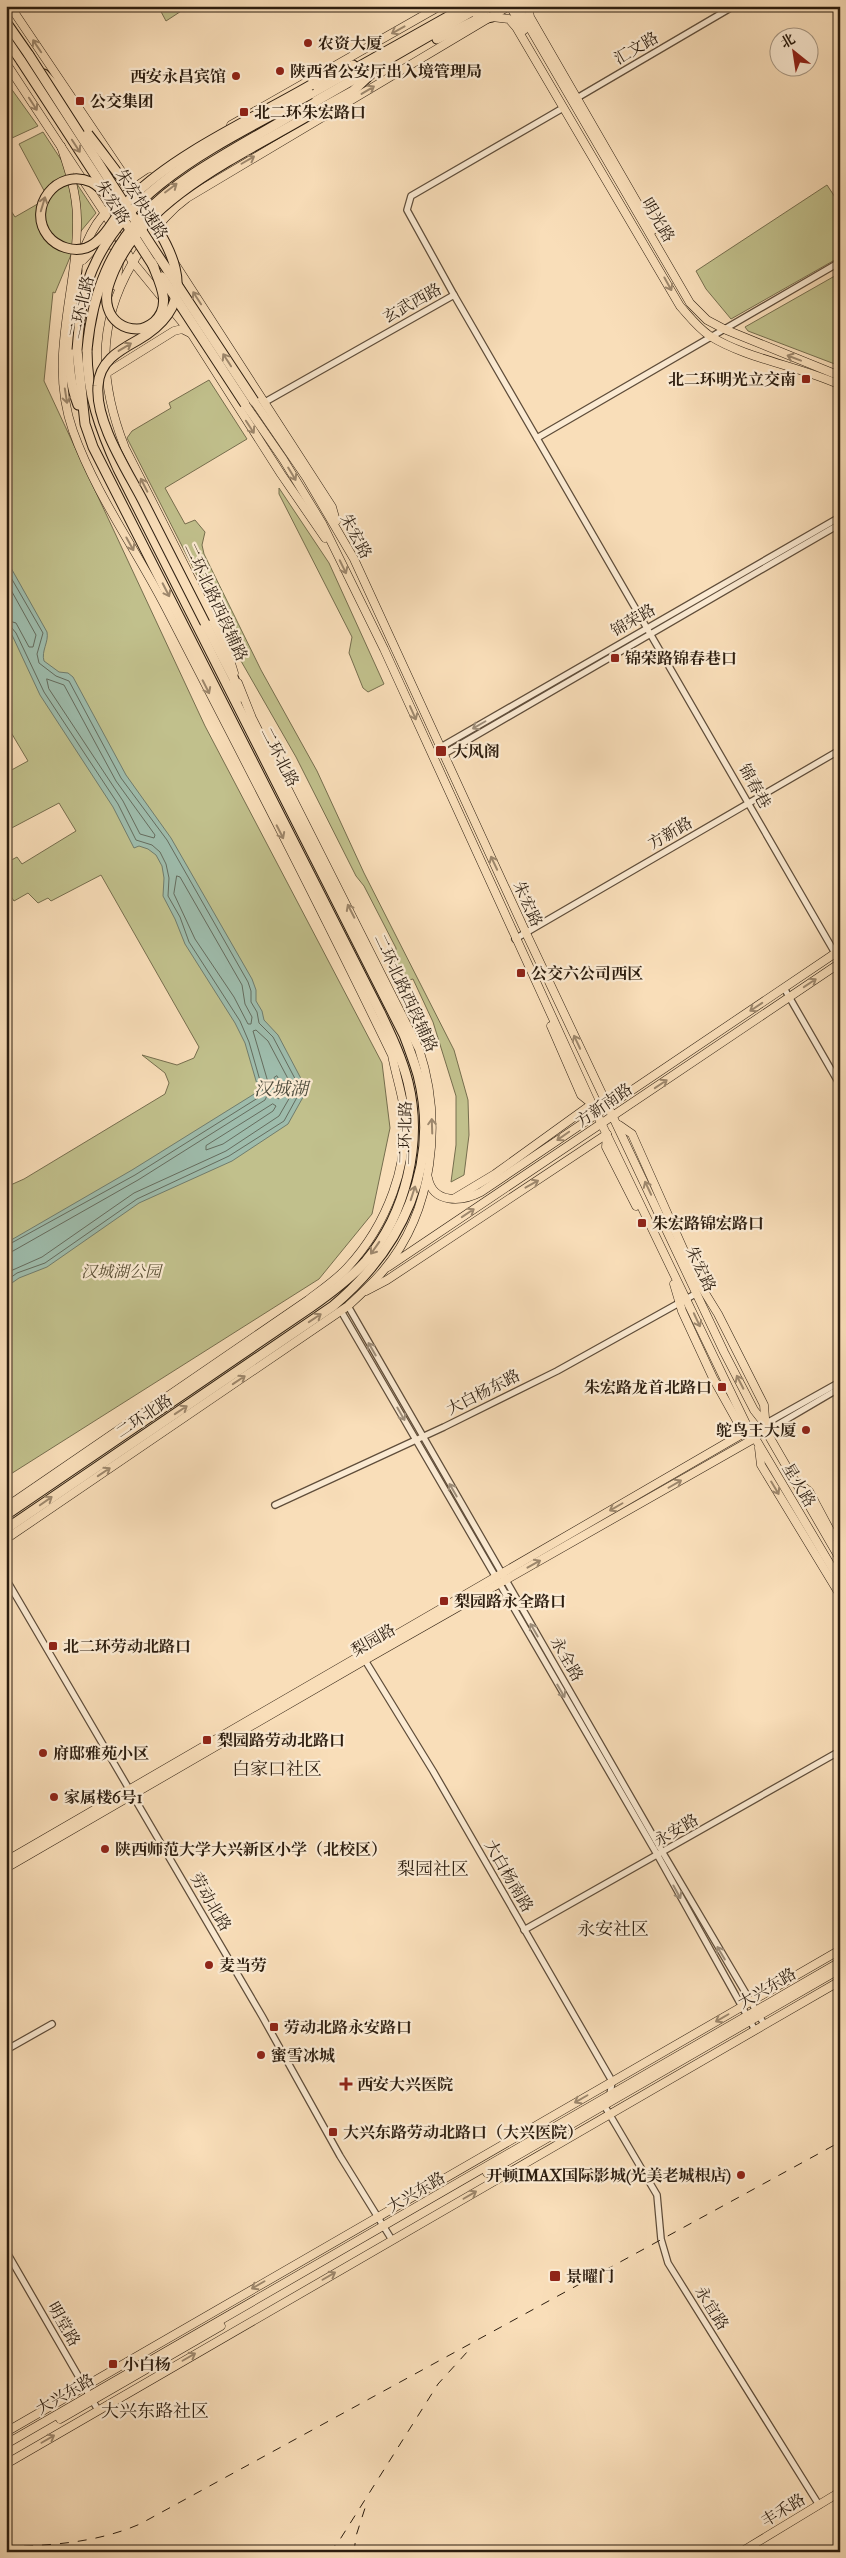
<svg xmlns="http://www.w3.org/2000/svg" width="846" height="2558" font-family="'IM FELL French Canon','Noto Serif SC',serif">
<rect width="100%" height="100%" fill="#f9deb9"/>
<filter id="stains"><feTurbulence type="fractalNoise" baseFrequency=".004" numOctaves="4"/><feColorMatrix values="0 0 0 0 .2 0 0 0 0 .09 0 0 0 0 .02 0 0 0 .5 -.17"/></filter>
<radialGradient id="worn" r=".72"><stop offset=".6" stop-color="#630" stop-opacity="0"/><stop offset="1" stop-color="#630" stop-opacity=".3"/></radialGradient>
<g fill="#c1c08c" stroke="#766e4e">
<path d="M158,6h31l-23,15z"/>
<path d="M10,87l28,39 -26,12 -2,-22 -4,-5v-13z"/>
<path d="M43,132l53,81 -15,18 -26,62 -2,-1 -9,89 161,345 177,337 8,65 -18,86 -53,65 -313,198v-290l18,-8 141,-85 4,-11 -4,-10 -23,-18 35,10 17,-7 5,-11 -98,-172 -50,26 -3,-3 -10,5 -10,-10 -14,8 -8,-12v-11l3,-2 -3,-13 11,-6 5,7 54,-33 -17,-28 -53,28v-58l22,-12 -22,-37v-521l9,14 33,-19 -29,-54z"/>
<path d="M827,185l8,12 5,-3v63l-109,62 -25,-30 -10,-18z"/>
<path d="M840,273v93l-92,-35 -3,-4z"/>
<path d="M209,380l38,59 -82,49 20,36 10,-4 10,12 -3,13 2,9 57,116 56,101 47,102 90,177 14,50 1,35 -5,40 -13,7 5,-37v-49l-23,-74 -20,-43 -8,2 -14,-26 5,-4v-3l-32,-62 -8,-10 -60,-119 -59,-103 -110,-216 5,-7 39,-23 -2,-5z"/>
<path d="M279,488l50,75 55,121 -16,8 -5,-4 -14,-35 3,-16 -73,-143z"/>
</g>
<path fill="#9ebcac" stroke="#707c6d" d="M6,559l41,73c2,10 -6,19 -3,29l15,11 9,1 5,4 53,98 45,63 81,141 4,11v11l6,10 2,9 14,15 29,55 -19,34 -56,37 -93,42 -92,64 -28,11 -13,9v-44l126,-73 127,-79 -14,-48 -10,-20 -50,-79 -10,-25 -12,-23 1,-18 -2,-12 -6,-11 -8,-6 -9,-3 -5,2 -21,-41 -73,-112 -28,-60 -6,-6z"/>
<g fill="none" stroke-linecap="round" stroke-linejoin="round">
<g stroke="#656c5e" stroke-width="1">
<path d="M6,569l37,64 -6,21 2,9 17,13 13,5 52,97 46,62 81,142 3,9v11l6,10 2,11 14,14 28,53 -17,31 -55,35 -92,43 -92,64 -28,10 -11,8"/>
<path d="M6,581l30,54 -3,12h-4l-13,-24 -10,-3"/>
<path d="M6,626l5,1 5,6 28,59 74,112 18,36 16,5 8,7 6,12 3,14 -1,18 12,21 9,25 51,79 9,21 14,49 -2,5 -126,79 -129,71"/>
<path d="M47,679l17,6 52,96 39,54 -1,3 -14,-4 -17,-33 -74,-112z"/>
<path d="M177,876l3,1 62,108 3,19 7,13 -1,7h-3l-14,-27 -39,-58 -21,-45z"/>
<path d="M277,1076l8,14 -6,9 -3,-2 -2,-19z"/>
<path d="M273,1104l3,2 -3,5 -50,33 -17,6v-4z"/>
<path d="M6,1253l7,-2 125,-71 127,-80 5,-11 -17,-58 3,-1 12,11 26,49 -15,26 -53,35 -92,42 -92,64 -36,16"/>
</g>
<g stroke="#5f4d3a" stroke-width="8">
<g id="minor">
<path d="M577,98l157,-92"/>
<path d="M454,295l-47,-85 4,-14 152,-88"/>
<path d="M265,402l189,-107 381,658"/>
<path d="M537,438l303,-176"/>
<path d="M441,747l399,-230"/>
<path d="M444,754l396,-230"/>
<path d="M515,939l325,-189"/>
<path d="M784,988l56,97"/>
<path d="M348,1306l315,547 101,171"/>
<path d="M341,1311l317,545 97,174"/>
<path d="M749,1430l16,-6 75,-42"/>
<path d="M755,1438l85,-50"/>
<path d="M275,1505l169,-78 113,-56 140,-78"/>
<path d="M6,1579l256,437 78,140 52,84"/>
<path d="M363,1657l70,114 179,310 -2,14 -6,10 53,90 4,44 7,24 151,242"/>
<path d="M524,1930l316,-179"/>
<path d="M6,2050l46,-26"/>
<path d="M6,2251l92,159"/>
</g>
</g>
<g stroke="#2c1d0f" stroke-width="9">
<g id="major">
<path d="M10,6l126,187"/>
<path d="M510,6l14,24"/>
<path d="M517,6l173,297 17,17 17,9 116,47"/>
<path d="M528,6l2,11 123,213"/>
<path d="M492,17l17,2 7,8 164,279c9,10 18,22 30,30 37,23 89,30 130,49"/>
<path d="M6,63l98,149 28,49 59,72 90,141 44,64"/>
<path d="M231,125l209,-119"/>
<path d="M151,229l16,24"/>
<path d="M83,260l15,-16 15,1 7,11 -4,30"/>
<path d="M175,264l157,243 4,14"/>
<path d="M77,270c14,-50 31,-65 73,-93"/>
<path d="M105,374l69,-43 8,-2 8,4"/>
<path d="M254,401l52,76 48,82 172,374 198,419 30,58 11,14"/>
<path d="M245,404l38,55 39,64 62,126 208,455 157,326"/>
<path d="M234,673l-8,-26 -101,-199c-29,-74 -28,-136 19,-203 12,-18 25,-34 43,-47l322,-192"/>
<path d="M619,1125l13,9 65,146 21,34 46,91 2,26 74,128"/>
<path d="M607,1135l-1,12 30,59"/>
<path d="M428,1178c5,26 34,24 53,14l359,-242"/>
<path d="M455,1198l40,-24 97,-70 -11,-9 -30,-69"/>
<path d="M388,1267l452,-304"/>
<path d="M674,1284l8,27 31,67 24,43 18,17 85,143"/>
<path d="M366,1291l21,-11 220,-146"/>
<path d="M759,1448l2,17 79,130"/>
<path d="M797,1482l12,9 24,45"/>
<path d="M6,1507l302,-207c13,-10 28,-20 39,-32 39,-42 65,-105 56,-165 -3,-16 -8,-32 -11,-48 -73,-151 -150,-300 -227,-449 -30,-58 -70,-113 -92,-175 -26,-73 5,-140 4,-212 0,-25 -8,-49 -16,-73"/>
<path d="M6,1539l342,-233c12,-11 25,-23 35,-35 51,-60 60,-150 36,-222l-167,-331 -14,-35"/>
<path d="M6,1861l743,-431"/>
<path d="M6,1868l359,-208 390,-222"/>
<path d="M487,2173l353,-204"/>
<path d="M60,2419l161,-93"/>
<path d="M6,2432l834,-482"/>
<path d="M6,2444l834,-482"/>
<path d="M6,2464l834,-483"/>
<path d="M741,2552l99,-60"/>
</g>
</g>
<g stroke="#2c1d0f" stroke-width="11">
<g id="highway">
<path d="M477,15l15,-9"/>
<path d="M6,22l23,33"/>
<path d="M6,39l15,22"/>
<path d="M437,39l39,-19 16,-3"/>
<path d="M44,74l10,11 34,49"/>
<path d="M311,85l42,-20"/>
<path d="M310,94l157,-88"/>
<path d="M297,112l184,-106"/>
<path d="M313,113l40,-22 18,-17"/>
<path d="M326,115l13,-12"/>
<path d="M77,270c-7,43 -15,93 1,135"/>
<path d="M205,623l29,56 4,19"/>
<path d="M6,1515l305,-208c20,-14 39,-28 55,-46 40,-48 57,-118 42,-179 -6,-24 -17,-47 -28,-70l-287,-565 -8,-23 -8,-74"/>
<path d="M6,1529l327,-223c69,-58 108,-140 85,-231 -4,-13 -9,-27 -14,-40l-286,-566c-18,-39 -31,-75 -31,-119"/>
</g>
</g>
<use href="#minor" stroke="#fbead2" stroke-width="5.5"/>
<use href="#major" stroke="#f9deb9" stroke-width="8"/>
<use href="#highway" stroke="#f9deb9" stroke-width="9"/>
<g stroke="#2c1d0f" stroke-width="1" stroke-dasharray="9 9" stroke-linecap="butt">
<path d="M6,2547c47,-2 90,-4 134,-23l700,-382"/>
<path d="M329,2552l10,-11 99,-157 30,-33"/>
<path d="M354,2552l2,-16 10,-31"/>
</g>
<g stroke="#2c1d0f" stroke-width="11" stroke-linecap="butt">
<g id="highway-bridge">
<path d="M29,55l122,190 103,156"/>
<path d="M21,61l82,126"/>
<path d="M88,134c14,18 27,36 41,54 36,49 83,110 9,152 -20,11 -39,22 -40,46 -3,36 29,84 45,115 21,41 41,81 62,122"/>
<path d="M112,202c-6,-7 -12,-16 -21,-20 -34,-15 -65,26 -43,54 9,11 25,16 38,12 21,-8 30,-36 45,-50 45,-45 125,-81 180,-113"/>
<path d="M116,208l38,59"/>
<path d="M152,263c7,19 21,42 2,59 -5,4 -11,7 -17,7 -14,0 -25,-8 -29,-21 -4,-13 1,-25 6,-37 32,-75 132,-118 199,-158"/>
<path d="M162,277l83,127"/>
<path d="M77,350c2,-21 3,-42 9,-63 31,-101 140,-145 224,-193"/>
<path d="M87,350c13,-142 102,-173 210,-238"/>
</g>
</g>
<use href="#highway-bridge" stroke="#f9deb9" stroke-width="9"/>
</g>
<defs><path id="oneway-shaft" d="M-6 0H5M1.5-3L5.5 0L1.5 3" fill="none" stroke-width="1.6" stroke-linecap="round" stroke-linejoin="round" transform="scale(1.25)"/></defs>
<g stroke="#9d876c">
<use href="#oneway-shaft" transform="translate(398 30) rotate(151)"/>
<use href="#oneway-shaft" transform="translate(37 46) rotate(-124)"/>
<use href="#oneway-shaft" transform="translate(368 90) rotate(-31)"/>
<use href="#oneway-shaft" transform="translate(33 104) rotate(57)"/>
<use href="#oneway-shaft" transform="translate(76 146) rotate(57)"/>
<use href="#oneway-shaft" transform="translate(248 160) rotate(-30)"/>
<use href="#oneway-shaft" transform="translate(171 188) rotate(-37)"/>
<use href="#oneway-shaft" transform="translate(43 204) rotate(-73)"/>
<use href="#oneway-shaft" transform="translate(668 284) rotate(61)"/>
<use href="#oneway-shaft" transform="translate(197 298) rotate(-123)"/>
<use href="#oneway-shaft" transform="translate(125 347) rotate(-31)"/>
<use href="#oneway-shaft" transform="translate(794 358) rotate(-159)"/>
<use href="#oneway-shaft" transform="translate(227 360) rotate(-123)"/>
<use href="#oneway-shaft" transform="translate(66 396) rotate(81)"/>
<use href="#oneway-shaft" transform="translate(250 427) rotate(57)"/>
<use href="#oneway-shaft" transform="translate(292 474) rotate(59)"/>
<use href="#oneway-shaft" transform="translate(144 485) rotate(-117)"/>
<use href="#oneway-shaft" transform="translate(130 544) rotate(61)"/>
<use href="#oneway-shaft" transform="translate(343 567) rotate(64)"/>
<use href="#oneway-shaft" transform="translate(166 590) rotate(63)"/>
<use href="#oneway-shaft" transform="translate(206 687) rotate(63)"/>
<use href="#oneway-shaft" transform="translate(413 713) rotate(66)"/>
<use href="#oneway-shaft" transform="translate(280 832) rotate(63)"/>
<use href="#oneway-shaft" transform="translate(494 863) rotate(-115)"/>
<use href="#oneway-shaft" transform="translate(351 911) rotate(-117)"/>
<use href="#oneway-shaft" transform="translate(810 983) rotate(-34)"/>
<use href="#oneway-shaft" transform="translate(756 1007) rotate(146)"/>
<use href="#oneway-shaft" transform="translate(577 1042) rotate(-115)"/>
<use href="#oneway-shaft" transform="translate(661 1084) rotate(-34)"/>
<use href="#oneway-shaft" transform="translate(432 1126) rotate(-92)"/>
<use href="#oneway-shaft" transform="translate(563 1136) rotate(145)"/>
<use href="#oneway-shaft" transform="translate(532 1184) rotate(-29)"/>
<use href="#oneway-shaft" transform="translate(648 1188) rotate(-115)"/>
<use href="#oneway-shaft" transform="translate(413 1193) rotate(-72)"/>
<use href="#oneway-shaft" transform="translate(468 1213) rotate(-34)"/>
<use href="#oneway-shaft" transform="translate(375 1248) rotate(125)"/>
<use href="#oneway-shaft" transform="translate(315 1318) rotate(-34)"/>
<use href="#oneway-shaft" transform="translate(697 1320) rotate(65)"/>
<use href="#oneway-shaft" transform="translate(239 1380) rotate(-34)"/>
<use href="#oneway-shaft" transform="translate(740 1382) rotate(-117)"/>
<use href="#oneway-shaft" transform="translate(181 1410) rotate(-34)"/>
<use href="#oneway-shaft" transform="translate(104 1472) rotate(-34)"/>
<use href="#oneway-shaft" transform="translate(675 1484) rotate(-30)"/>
<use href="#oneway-shaft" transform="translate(775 1488) rotate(59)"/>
<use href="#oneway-shaft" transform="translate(46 1501) rotate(-35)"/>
<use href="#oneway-shaft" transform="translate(616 1507) rotate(150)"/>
<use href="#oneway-shaft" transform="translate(534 1564) rotate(-29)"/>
<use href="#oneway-shaft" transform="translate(722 2018) rotate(150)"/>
<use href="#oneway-shaft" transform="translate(581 2099) rotate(150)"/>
<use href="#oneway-shaft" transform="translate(470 2195) rotate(-30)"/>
<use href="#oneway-shaft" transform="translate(329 2276) rotate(-30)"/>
<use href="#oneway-shaft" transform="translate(258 2285) rotate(150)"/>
<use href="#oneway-shaft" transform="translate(189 2357) rotate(-30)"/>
<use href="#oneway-shaft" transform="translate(48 2439) rotate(-30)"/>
</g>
<g stroke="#9e8e7a">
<use href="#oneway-shaft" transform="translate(479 725) rotate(150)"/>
<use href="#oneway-shaft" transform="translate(372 1349) rotate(-120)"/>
<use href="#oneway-shaft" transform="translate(401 1414) rotate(60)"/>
<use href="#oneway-shaft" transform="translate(453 1490) rotate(-120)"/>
<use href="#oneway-shaft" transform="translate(534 1630) rotate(-120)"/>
<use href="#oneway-shaft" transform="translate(561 1691) rotate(60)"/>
<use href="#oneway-shaft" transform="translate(677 1892) rotate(61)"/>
<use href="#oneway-shaft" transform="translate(721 1953) rotate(-121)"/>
</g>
<g fill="#8f2418" stroke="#fbead2" stroke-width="2">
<circle cx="308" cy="43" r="5"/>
<circle cx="280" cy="71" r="5"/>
<circle cx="236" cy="76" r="5"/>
<rect x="75" y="96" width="10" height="10" rx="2.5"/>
<rect x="239" y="107" width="10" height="10" rx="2.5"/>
<rect x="801" y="374" width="10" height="10" rx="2.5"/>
<rect x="610" y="653" width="10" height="10" rx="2.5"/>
<rect x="435" y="745" width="12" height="12" rx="2.5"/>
<rect x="516" y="968" width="10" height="10" rx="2.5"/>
<rect x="637" y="1218" width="10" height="10" rx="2.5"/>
<rect x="717" y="1382" width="10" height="10" rx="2.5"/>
<circle cx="806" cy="1430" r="5"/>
<rect x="439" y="1596" width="10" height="10" rx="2.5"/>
<rect x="48" y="1641" width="10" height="10" rx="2.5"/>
<rect x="202" y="1735" width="10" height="10" rx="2.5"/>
<circle cx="43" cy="1753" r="5"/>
<circle cx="54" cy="1797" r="5"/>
<circle cx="105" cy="1849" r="5"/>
<circle cx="209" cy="1965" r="5"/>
<rect x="269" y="2022" width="10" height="10" rx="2.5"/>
<circle cx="261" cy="2055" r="5"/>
<path d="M343.5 2076.5h5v5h5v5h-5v5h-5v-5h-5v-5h5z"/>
<rect x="328" y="2127" width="10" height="10" rx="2.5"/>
<circle cx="741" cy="2175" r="5"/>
<rect x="549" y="2270" width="12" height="12" rx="2.5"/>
<rect x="108" y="2359" width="10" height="10" rx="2.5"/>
</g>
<g text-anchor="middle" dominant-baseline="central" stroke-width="4.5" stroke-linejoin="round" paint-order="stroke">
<g font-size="16" font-weight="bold" fill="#2c1d0f" stroke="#fbead2" text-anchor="start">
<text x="318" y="43">农资大厦</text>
<text x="290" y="71">陕西省公安厅出入境管理局</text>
<text x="226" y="76" text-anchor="end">西安永昌宾馆</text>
<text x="90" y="101">公交集团</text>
<text x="254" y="112">北二环朱宏路口</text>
<text x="796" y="379" text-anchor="end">北二环明光立交南</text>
<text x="625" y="658">锦荣路锦春巷口</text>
<text x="452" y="751">大风阁</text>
<text x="531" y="973">公交六公司西区</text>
<text x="652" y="1223">朱宏路锦宏路口</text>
<text x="712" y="1387" text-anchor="end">朱宏路龙首北路口</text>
<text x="796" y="1430" text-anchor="end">鸵鸟王大厦</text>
<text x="454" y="1601">梨园路永全路口</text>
<text x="63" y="1646">北二环劳动北路口</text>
<text x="217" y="1740">梨园路劳动北路口</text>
<text x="53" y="1753">府邸雅苑小区</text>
<text x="64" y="1797">家属楼6号1</text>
<text x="115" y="1849">陕西师范大学大兴新区小学（北校区）</text>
<text x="219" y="1965">麦当劳</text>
<text x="284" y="2027">劳动北路永安路口</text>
<text x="271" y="2055">蜜雪冰城</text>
<text x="357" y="2084">西安大兴医院</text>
<text x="343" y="2132">大兴东路劳动北路口（大兴医院）</text>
<text x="731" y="2175" text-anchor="end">开顿IMAX国际影城(光美老城根店)</text>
<text x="566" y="2276">景曜门</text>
<text x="123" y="2364">小白杨</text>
</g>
<g font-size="16" fill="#2c1d0f" stroke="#fbead2">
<text transform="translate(636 48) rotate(-30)">汇文路</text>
<text transform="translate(113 202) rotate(58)">朱宏路</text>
<text transform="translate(142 204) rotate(57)">朱宏快速路</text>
<text transform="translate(658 220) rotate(59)">明光路</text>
<text transform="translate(412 303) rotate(-29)">玄武西路</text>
<text transform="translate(81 307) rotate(-77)">二环北路</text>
<text transform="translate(356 536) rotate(62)">朱宏路</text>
<text transform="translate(216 602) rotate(65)">二环北路西段辅路</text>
<text transform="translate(633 620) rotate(-30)">锦荣路</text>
<text transform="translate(280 757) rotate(63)">二环北路</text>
<text transform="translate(755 786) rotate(61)">锦春巷</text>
<text transform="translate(670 833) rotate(-30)">方新路</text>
<text transform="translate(528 904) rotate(66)">朱宏路</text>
<text transform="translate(406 993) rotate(65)">二环北路西段辅路</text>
<text transform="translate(604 1105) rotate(-34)">方新南路</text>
<text transform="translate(405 1133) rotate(-89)">二环北路</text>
<text transform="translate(701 1269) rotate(65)">朱宏路</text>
<text transform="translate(483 1392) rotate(-27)">大白杨东路</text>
<text transform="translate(144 1416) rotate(-34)">二环北路</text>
<text transform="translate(799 1485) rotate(59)">星火路</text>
<text transform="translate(373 1640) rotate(-30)">梨园路</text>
<text transform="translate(567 1659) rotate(60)">永全路</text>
<text transform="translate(676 1830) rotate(-30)">永安路</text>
<text transform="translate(509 1876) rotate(60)">大白杨南路</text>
<text transform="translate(211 1902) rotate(60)">劳动北路</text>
<text transform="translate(767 1988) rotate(-30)">大兴东路</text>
<text transform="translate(416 2192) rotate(-30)">大兴东路</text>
<text transform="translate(712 2308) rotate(58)">永宜路</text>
<text transform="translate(64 2324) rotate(60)">明堂路</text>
<text transform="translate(65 2394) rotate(-30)">大兴东路</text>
<text transform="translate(783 2510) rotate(-31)">丰禾路</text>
</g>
<g font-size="16" font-style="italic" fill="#594e34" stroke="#fbead2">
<text x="121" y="1271">汉城湖公园</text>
</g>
<g font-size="18" font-style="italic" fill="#4e4d3e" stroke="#fbead2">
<text x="281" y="1089">汉城湖</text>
</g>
<g font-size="18" fill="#2c1d0f" stroke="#fbead2">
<text x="277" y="1769">白家口社区</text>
<text x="433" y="1869">梨园社区</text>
<text x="613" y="1929">永安社区</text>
<text x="155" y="2411">大兴东路社区</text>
</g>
</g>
<rect width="846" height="2558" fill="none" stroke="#f9deb9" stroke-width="25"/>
<rect x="8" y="8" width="831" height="2543" fill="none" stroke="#2c1d0f" stroke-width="2.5"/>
<rect x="12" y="12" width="821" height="2533" fill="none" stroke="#2c1d0f"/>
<g transform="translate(794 52) rotate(330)"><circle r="24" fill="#fbead2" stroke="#a89884"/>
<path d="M0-4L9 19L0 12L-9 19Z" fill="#8f2418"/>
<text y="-8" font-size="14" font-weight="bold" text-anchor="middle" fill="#2c1d0f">北</text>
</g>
<rect width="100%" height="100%" filter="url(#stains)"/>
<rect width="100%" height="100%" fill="url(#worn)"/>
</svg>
